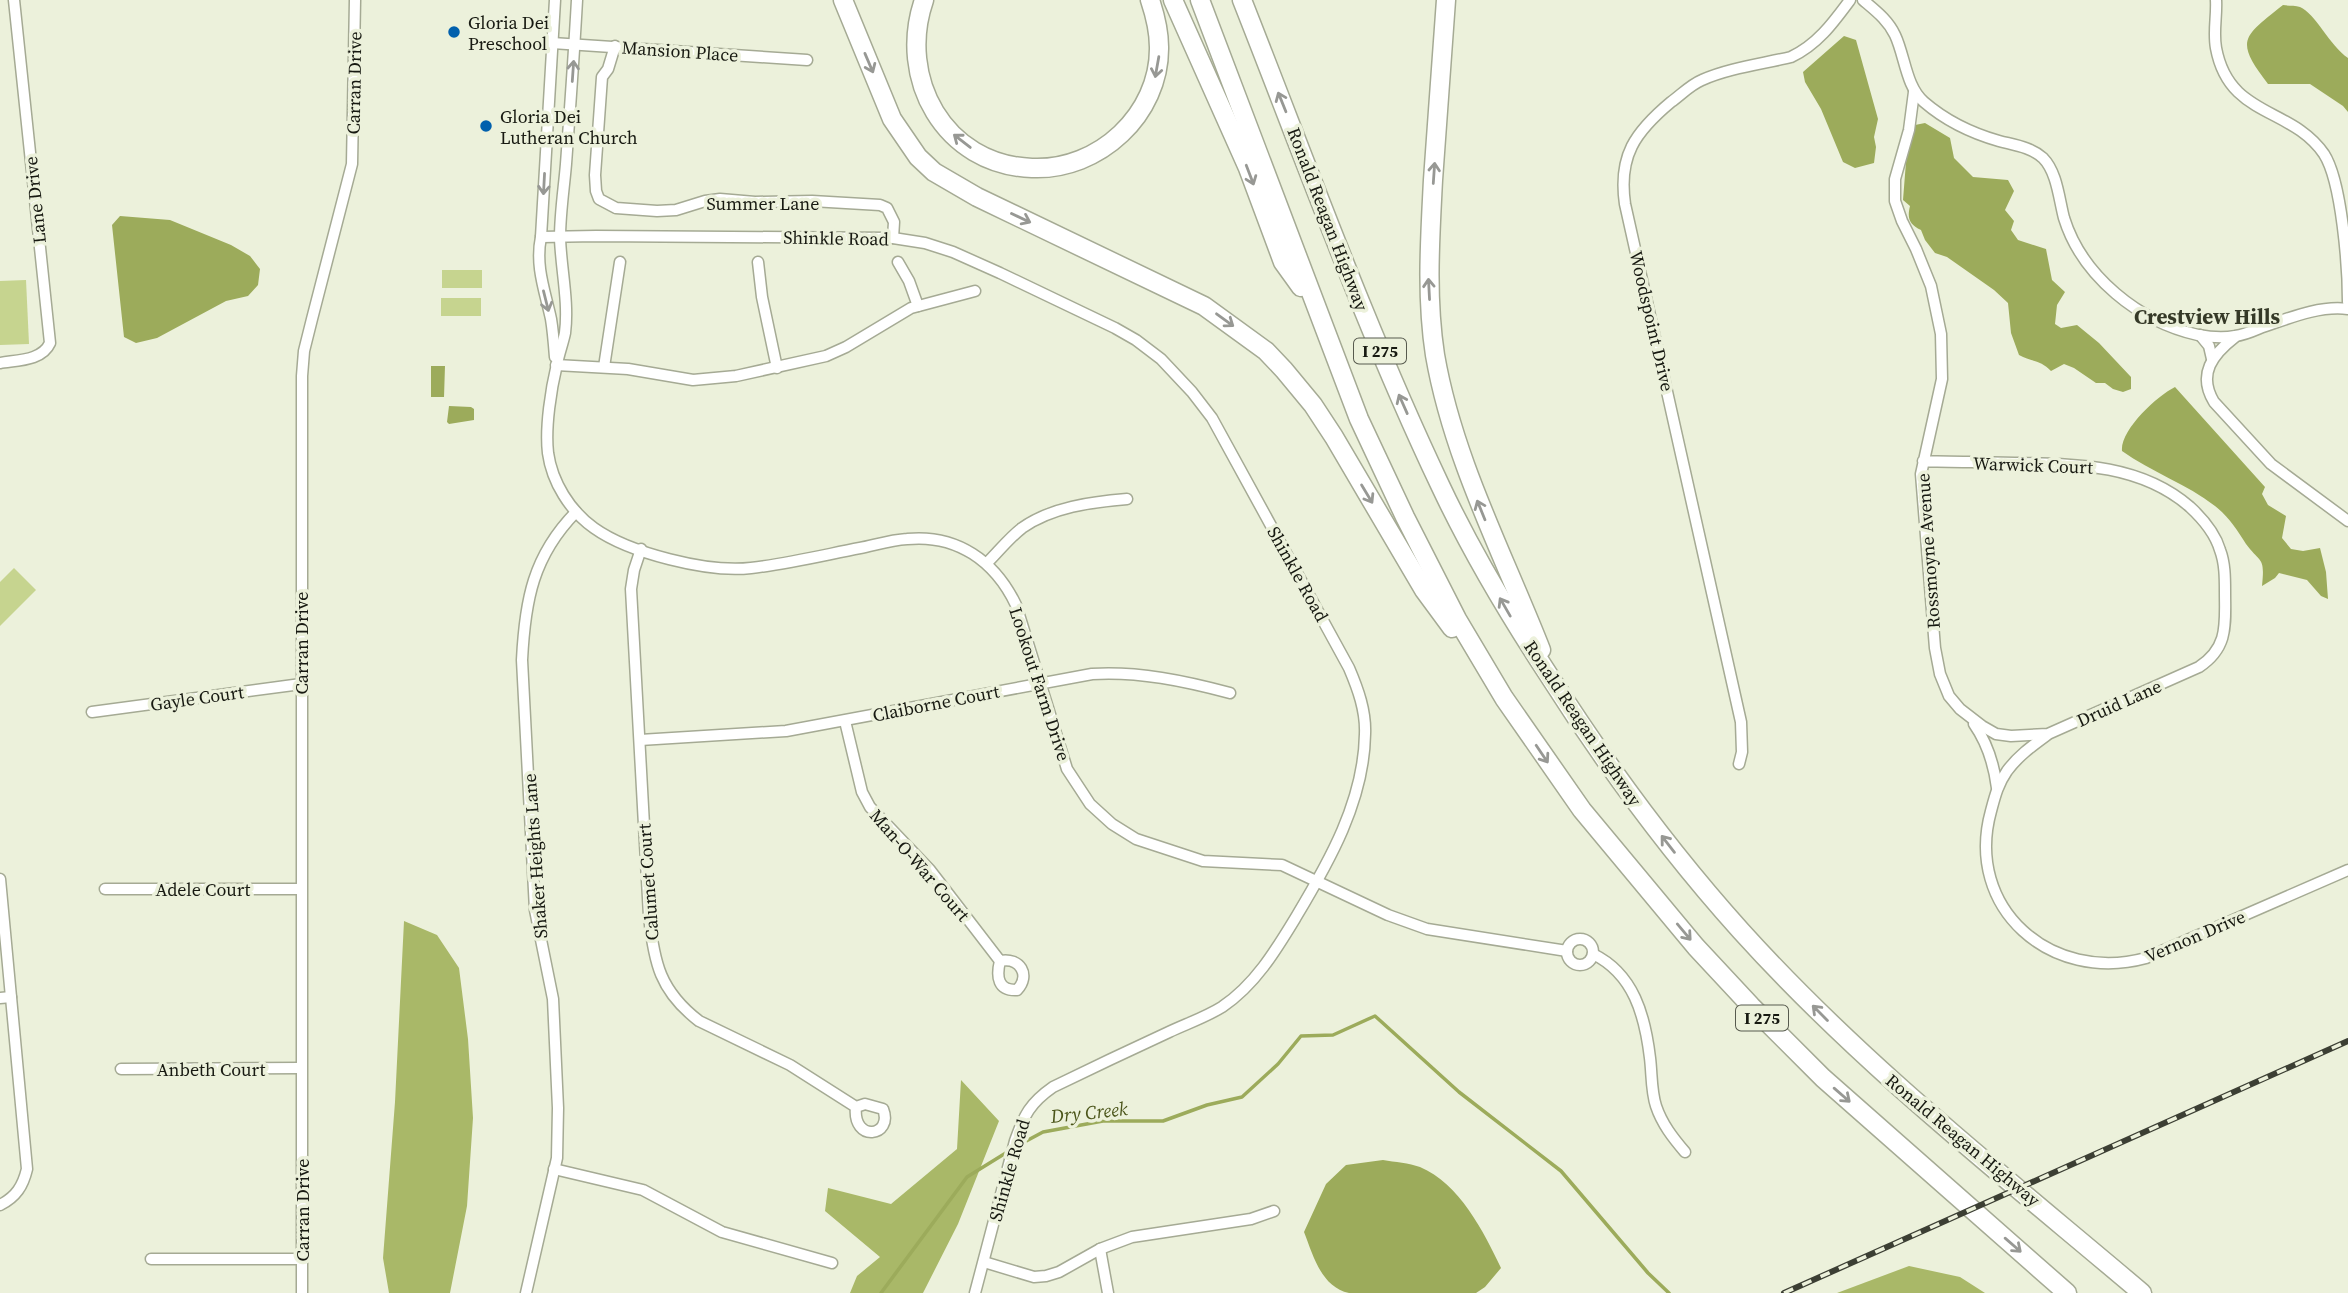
<svg xmlns="http://www.w3.org/2000/svg" width="2348" height="1293" font-family="'Source Serif 4',serif">
<rect width="100%" height="100%" fill="#ecf1db"/>
<g fill="#c6d48f">
<rect x="442" y="270" width="40" height="18"/>
<path d="M26,280l3,64 -29,1v-64z"/>
<rect x="441" y="298" width="40" height="18"/>
<path d="M14,568l22,22 -36,36v-44z"/>
</g>
<g fill="#a9b868">
<path d="M404,921l33,14 22,33 9,71 5,79 -6,88 -17,87h-61l-6,-35 12,-156z"/>
<path d="M961,1080l38,41 -41,103 -35,69h-73l7,-17 23,-19 -55,-46 3,-23 63,16 66,-55z"/>
<path d="M1909,1266l51,11 25,16h-148z"/>
</g>
<g fill="#9cab5b">
<path d="M2283,5c5,1 12,0 17,2 15,6 30,39 48,51v54l-5,-6 -33,-22h-42c-34,-44 -25,-47 15,-79z"/>
<path d="M1844,36l12,4 22,79 -4,18 2,10 -2,16 -19,5 -12,-6 -22,-53 -16,-27 -2,-10z"/>
<path d="M1925,123l25,15 4,20 19,19 35,3 6,11 -9,19 9,11 -3,9 7,10 28,9 6,31 13,12 -8,13 -2,19 6,4 16,-3 22,18 32,34v12l-8,3 -10,-3 -8,-6h-9l-22,-15 -10,-4 -13,7c-10,-11 -19,-9 -32,-16l-8,-22 -3,-30 -14,-13 -47,-33 -12,-4 -10,-13 -4,-10c-12,-6 -14,-12 -11,-24l-7,-6 3,-38 9,-37z"/>
<path d="M120,216l50,4 61,25 19,11 10,13 -2,16 -10,11 -22,5 -69,37 -21,5 -12,-6 -12,-112z"/>
<path d="M431,366h14l-1,31h-13z"/>
<path d="M2175,387l90,100 -3,7 6,11 18,11 -4,22 9,11 12,2 17,-3 6,24 2,27 -7,-3 -14,-16 -28,-7 -4,5 -13,8c3,-30 -1,-22 -16,-42 -9,-14 -17,-27 -31,-38 -28,-22 -64,-34 -93,-55 -2,-21 35,-55 53,-64z"/>
<path d="M449,406l22,1 3,2v11l-25,4 -2,-2z"/>
<path d="M1383,1160c12,2 26,3 37,7 39,16 64,65 81,101l-16,19 -9,6h-127c-28,-6 -36,-38 -45,-61l22,-48 20,-19z"/>
</g>
<g fill="none" stroke-linecap="round" stroke-linejoin="round">
<g stroke="#9cab5b" stroke-width="3.5">
<path d="M1015,1147l28,-15 60,-11h60l44,-16 35,-8 36,-33 23,-28 32,-1 42,-19 84,76 102,79 87,102 21,20"/>
<path d="M881,1293l86,-116 42,-26"/>
</g>
<g stroke="#a5aa94" stroke-width="13">
<g id="street">
<path d="M555,0l-14,237c-6,29 4,54 10,82 2,12 3,25 4,38"/>
<path d="M577,0c-3,55 -7,109 -11,164 -2,24 -6,49 -6,74 1,31 9,64 5,95 -2,10 -6,20 -8,31 -6,25 -12,63 -9,89 4,29 22,58 46,75 35,25 114,45 157,40 36,-4 73,-13 109,-20 15,-3 31,-8 47,-9 50,-5 88,22 109,66l51,164 23,35 22,20 24,15 67,22 79,4 106,50 39,14 140,22"/>
<path d="M1863,0c13,11 25,20 32,35 10,21 11,52 29,67 22,19 47,31 75,39 15,4 32,6 44,17 14,14 16,41 21,60 18,58 75,104 134,117 11,2 27,3 37,1 9,-1 18,-5 25,-8 27,-9 59,-23 88,-19"/>
<path d="M2216,0c1,16 -3,32 0,48 13,70 75,58 108,106 18,28 24,114 24,148"/>
<path d="M552,43l255,17"/>
<path d="M615,46l-7,23 -6,8 -7,98 1,16 3,8 17,9 41,3 19,-1 29,-9 15,-2 35,3 57,-1 68,4 7,3 7,14 -1,16"/>
<path d="M1914,92l-5,38 -14,49v22l7,20 14,28 15,37 10,48 1,45 -21,95 14,174 5,26 9,22 11,13 22,17 14,8 15,2 37,-2 151,-67c30,-20 26,-43 26,-75 0,-14 0,-29 -5,-42 -5,-17 -17,-31 -30,-43 -48,-42 -111,-43 -171,-44 -32,-1 -64,-1 -96,-2"/>
<path d="M541,237l55,-1 297,2 32,5 28,9 47,21 115,55 21,12 25,19 31,33 20,26 137,250c9,21 17,43 16,66 -1,67 -36,128 -69,183 -20,33 -41,68 -74,90 -16,10 -36,17 -53,25 -39,18 -77,36 -116,55 -23,16 -29,28 -38,54l-40,152"/>
<path d="M758,262l4,35 15,71"/>
<path d="M898,262l11,19 9,25"/>
<path d="M2200,335l9,11 3,13"/>
<path d="M2235,337c-22,17 -38,37 -21,65l57,62 77,57"/>
<path d="M0,363c17,-3 42,-2 50,-20l-36,-343"/>
<path d="M556,365l72,4 65,11 43,-4 90,-20 20,-9 65,-39 64,-17"/>
<path d="M604,367l16,-105"/>
<path d="M641,549l-7,21 -3,19 18,327c5,47 11,75 50,105l91,44 66,42c-4,36 38,30 27,2l-18,-5 -9,3"/>
<path d="M987,563c12,-12 22,-25 35,-35 30,-21 69,-26 105,-29"/>
<path d="M92,712l209,-28"/>
<path d="M845,721l17,71 8,15 60,63 70,91c-4,16 -2,30 17,29 14,-15 3,-33 -17,-29"/>
<path d="M1974,724c14,20 20,40 23,64"/>
<path d="M2047,735c-15,11 -29,21 -40,36 -9,13 -12,25 -16,40 -27,97 60,173 155,147l202,-88"/>
<path d="M640,740l146,-9 306,-57c46,-3 93,7 138,19"/>
<path d="M1739,764l3,-12 -1,-30 -116,-518c-7,-48 10,-72 46,-102 10,-7 19,-17 31,-22 27,-12 60,-16 89,-23 26,-12 42,-34 59,-57"/>
<path d="M0,879l27,290c-4,17 -11,28 -27,36"/>
<path d="M105,889h196"/>
<circle cx="1580" cy="952" r="13"/>
<path d="M1593,954c41,20 52,62 57,104 2,16 1,33 6,48 6,18 17,32 29,46"/>
<path d="M0,998l11,-1"/>
<path d="M121,1069l180,-1"/>
<path d="M554,1169l89,21 79,42 110,31"/>
<path d="M1100,1249l8,44"/>
<path d="M151,1259h151"/>
<path d="M984,1262l50,15 12,-1 13,-4 41,-23 32,-12 119,-18 23,-8"/>
<path d="M302,1293v-917l2,-25 8,-32 40,-155 3,-164"/>
<path d="M526,1293l31,-135 1,-50 -5,-109 -18,-89 -13,-250c3,-60 11,-104 54,-148"/>
</g>
</g>
<g stroke="#a5aa94" stroke-width="21">
<g id="highway">
<path d="M843,0l49,119 26,38 16,15 43,25 227,109 62,45 18,19 29,35 21,32 90,153 28,38"/>
<path d="M924,0c-27,78 20,165 108,168 67,3 128,-54 127,-121 0,-16 -4,-32 -9,-47"/>
<path d="M1173,0l75,168 35,94 18,25"/>
<path d="M1200,0l159,419 46,98 52,102 47,79 78,112 114,137 55,59 72,72 244,215"/>
<path d="M1242,0c64,162 123,327 198,485 31,66 68,128 108,189 58,91 121,177 193,257 121,134 264,246 401,362"/>
<path d="M1446,0c-4,60 -9,120 -13,180 -3,59 -7,117 2,175 18,104 68,198 106,295"/>
</g>
</g>
<use href="#street" stroke="#fff" stroke-width="10"/>
<use href="#highway" stroke="#fff" stroke-width="18"/>
<g stroke="#3c3f34" stroke-width="6">
<path id="rail" d="M1784,1293l564,-252"/>
</g>
<use href="#rail" stroke="#ecf1db" stroke-width="3.5" stroke-dasharray="10" stroke-linecap="butt"/>
</g>
<defs><path id="oneway-shaft" d="M-6 0H5M1.5-3L5.5 0L1.5 3" fill="none" stroke-width="1.6" stroke-linecap="round" stroke-linejoin="round" transform="scale(1.75)"/></defs>
<g stroke="#979894">
<use href="#oneway-shaft" transform="translate(869 63) rotate(67)"/>
<use href="#oneway-shaft" transform="translate(1157 67) rotate(100)"/>
<use href="#oneway-shaft" transform="translate(573 71) rotate(-86)"/>
<use href="#oneway-shaft" transform="translate(1282 102) rotate(-112)"/>
<use href="#oneway-shaft" transform="translate(962 141) rotate(-142)"/>
<use href="#oneway-shaft" transform="translate(1434 173) rotate(-86)"/>
<use href="#oneway-shaft" transform="translate(1250 175) rotate(69)"/>
<use href="#oneway-shaft" transform="translate(544 184) rotate(93)"/>
<use href="#oneway-shaft" transform="translate(1021 218) rotate(25)"/>
<use href="#oneway-shaft" transform="translate(1429 289) rotate(-93)"/>
<use href="#oneway-shaft" transform="translate(546 301) rotate(76)"/>
<use href="#oneway-shaft" transform="translate(1225 320) rotate(36)"/>
<use href="#oneway-shaft" transform="translate(1403 404) rotate(-114)"/>
<use href="#oneway-shaft" transform="translate(1367 494) rotate(59)"/>
<use href="#oneway-shaft" transform="translate(1481 510) rotate(-112)"/>
<use href="#oneway-shaft" transform="translate(1505 607) rotate(-120)"/>
<use href="#oneway-shaft" transform="translate(1542 754) rotate(56)"/>
<use href="#oneway-shaft" transform="translate(1668 844) rotate(-128)"/>
<use href="#oneway-shaft" transform="translate(1684 932) rotate(50)"/>
<use href="#oneway-shaft" transform="translate(1820 1013) rotate(-135)"/>
<use href="#oneway-shaft" transform="translate(1842 1095) rotate(41)"/>
<use href="#oneway-shaft" transform="translate(2013 1245) rotate(41)"/>
</g>
<g fill="#0160ad" stroke="#ecf1db" stroke-width="2.5">
<circle cx="454" cy="32" r="7"/>
<circle cx="486" cy="126" r="7"/>
</g>
<g text-anchor="middle" dominant-baseline="central" stroke-width="7" stroke-linejoin="round" paint-order="stroke">
<g fill="#ecf1db" stroke="#575a4e" stroke-width="2">
<rect x="1354" y="338.5" width="52" height="25" rx="5"/>
<rect x="1736" y="1005.5" width="52" height="25" rx="5"/>
</g>
<g font-size="16" font-weight="bold" fill="#171911">
<text x="1380" y="351">I 275</text>
<text x="1762" y="1018">I 275</text>
</g>
<g font-size="18" fill="#171911" stroke="#ecf1db" text-anchor="start">
<text x="468" y="22">Gloria Dei<tspan x="468" dy="21">Preschool</tspan></text>
<text x="500" y="116">Gloria Dei<tspan x="500" dy="21">Lutheran Church</tspan></text>
</g>
<g font-size="18" fill="#171911" stroke="#ecf1db">
<text transform="translate(680 51) rotate(4)">Mansion Place</text>
<text transform="translate(354 83) rotate(-89)">Carran Drive</text>
<text transform="translate(35 200) rotate(-96)">Lane Drive</text>
<text x="763" y="203">Summer Lane</text>
<text transform="translate(1328 219) rotate(69)">Ronald Reagan Highway</text>
<text transform="translate(836 238) rotate(1)">Shinkle Road</text>
<text transform="translate(1652 321) rotate(77)">Woodspoint Drive</text>
<text transform="translate(2033 465) rotate(2)">Warwick Court</text>
<text transform="translate(1928 551) rotate(-94)">Rossmoyne Avenue</text>
<text transform="translate(1298 574) rotate(61)">Shinkle Road</text>
<text transform="translate(301 643) rotate(-90)">Carran Drive</text>
<text transform="translate(1040 684) rotate(72)">Lookout Farm Drive</text>
<text transform="translate(197 698) rotate(-8)">Gayle Court</text>
<text transform="translate(936 703) rotate(-11)">Claiborne Court</text>
<text transform="translate(2119 703) rotate(-24)">Druid Lane</text>
<text transform="translate(1583 723) rotate(56)">Ronald Reagan Highway</text>
<text transform="translate(535 856) rotate(-94)">Shaker Heights Lane</text>
<text transform="translate(920 865) rotate(49)">Man-O-War Court</text>
<text transform="translate(648 882) rotate(-94)">Calumet Court</text>
<text x="203" y="889">Adele Court</text>
<text transform="translate(2195 936) rotate(-23)">Vernon Drive</text>
<text x="211" y="1069">Anbeth Court</text>
<text transform="translate(1963 1140) rotate(40)">Ronald Reagan Highway</text>
<text transform="translate(1009 1170) rotate(-74)">Shinkle Road</text>
<text transform="translate(302 1210) rotate(-90)">Carran Drive</text>
</g>
<g font-size="19" font-style="italic" fill="#4a5419" stroke="#ecf1db">
<text transform="translate(1089 1112) rotate(-6)">Dry Creek</text>
</g>
<g font-size="21" font-weight="bold" fill="#353927" stroke="#ecf1db">
<text x="2207" y="316">Crestview Hills</text>
</g>
</g>
</svg>
